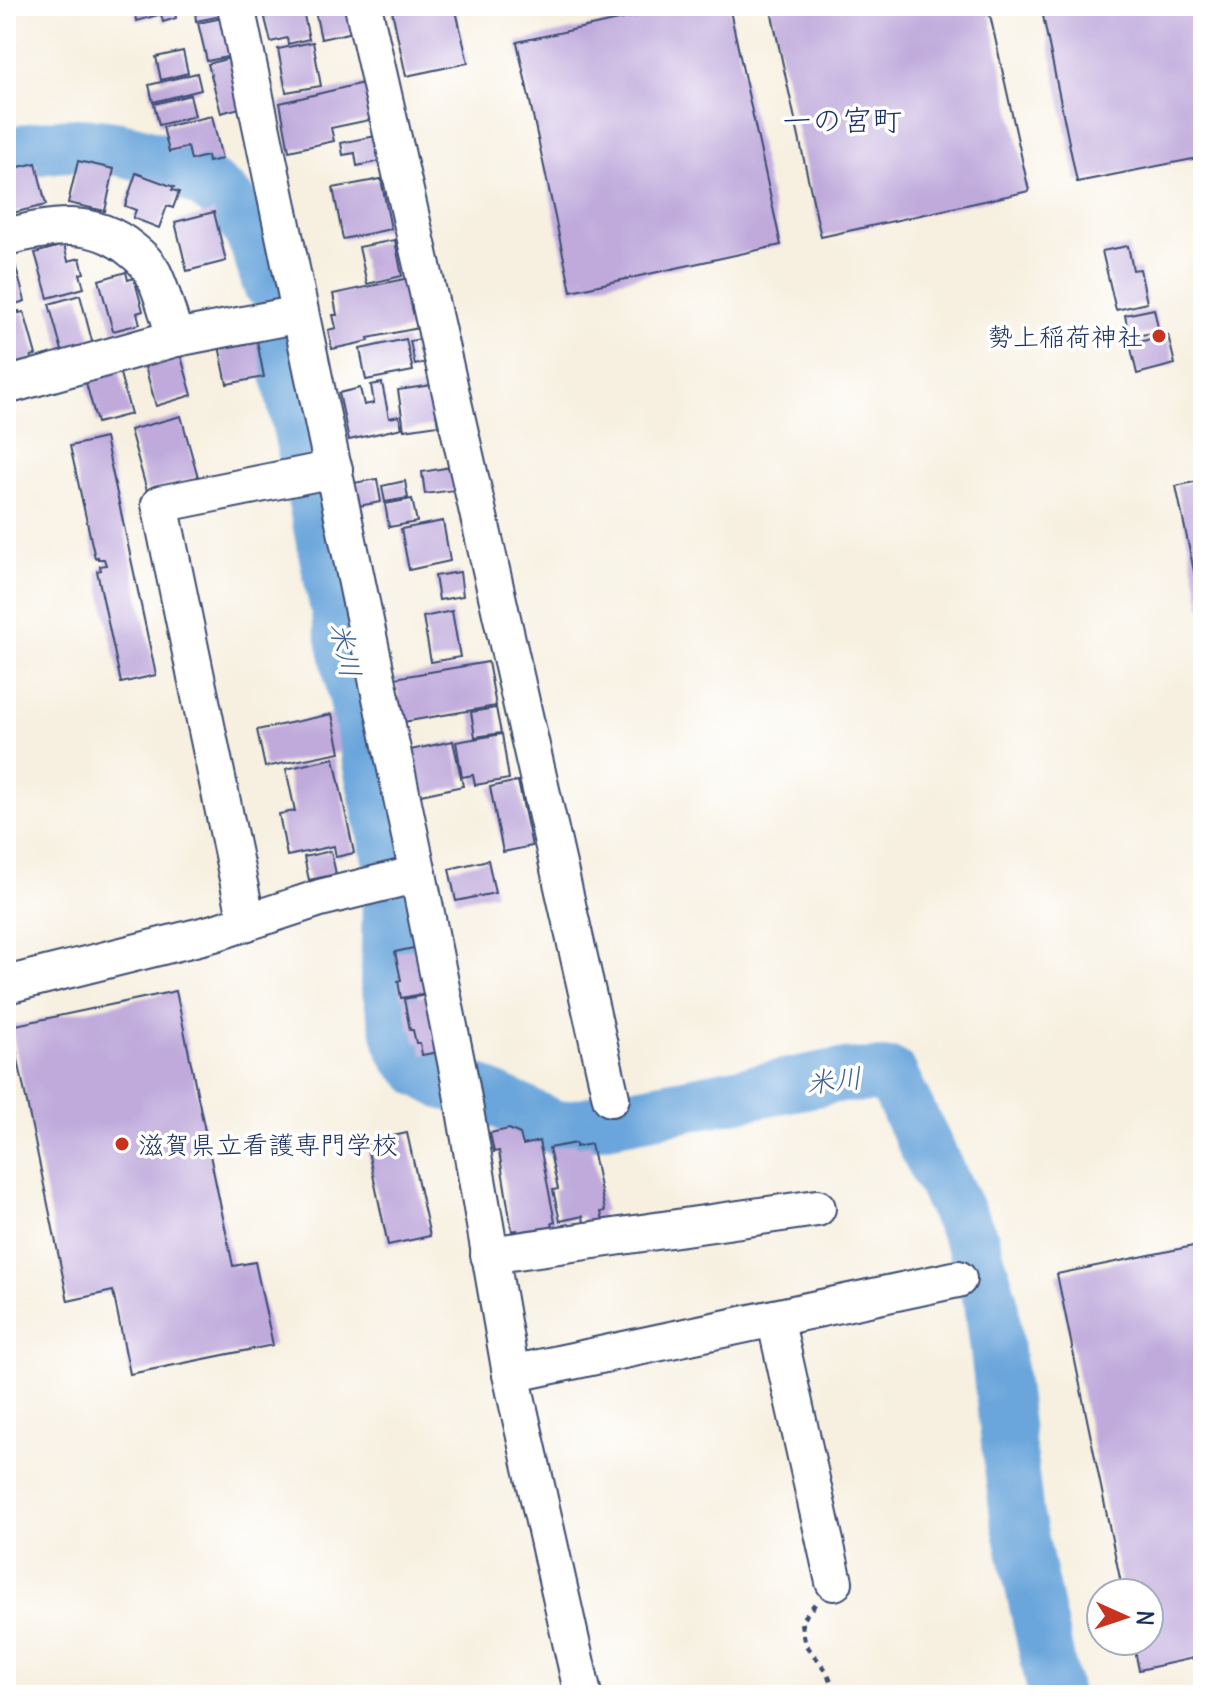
<svg xmlns="http://www.w3.org/2000/svg" width="1209" height="1701" font-family="Delius,'Klee One',sans-serif">
<rect width="100%" height="100%" fill="#fff"/>
<filter id="ink" filterUnits="userSpaceOnUse"><feTurbulence type="fractalNoise" baseFrequency=".0125" numOctaves="2"/><feDisplacementMap in="SourceGraphic" scale="16" xChannelSelector="R" yChannelSelector="G"/><feConvolveMatrix kernelMatrix="1 2 1 2 8 2 1 2 1" color-interpolation-filters="sRGB"/></filter>
<filter id="wash" filterUnits="userSpaceOnUse"><feTurbulence type="fractalNoise" baseFrequency=".006" numOctaves="4" result="noise"/><feDisplacementMap in="SourceGraphic" scale="32" xChannelSelector="R" yChannelSelector="G"/><feGaussianBlur stdDeviation="1.8" result="paint"/><feColorMatrix in="noise" values="0 0 0 0 0 0 0 0 0 0 0 0 0 0 0 0 0 1.4 0 .05"/><feComposite in="paint" operator="in"/></filter>
<g filter="url(#wash)">
<rect width="100%" height="100%" fill="#f7f0e0"/>
<g fill="none" stroke-linecap="round" stroke-linejoin="round">
<g stroke="#6aa6db" stroke-width="54">
<path d="M6,155c24,-5 49,-11 74,-10 60,1 141,30 170,86 9,15 13,35 19,52"/>
<path d="M281,341l25,119"/>
<path d="M311,484l79,379"/>
<path d="M389,899l-2,83 13,57 7,16 16,16 22,12 31,8 83,38 277,-53 55,-1 82,168 18,59 26,214 38,179"/>
</g>
</g>
<g id="blocks">
<g fill="#c0aadc">
<path d="M133,6h43l1,4 -2,1 1,7 -13,4 -2,-8 -24,7z"/>
<path d="M197,6h27l2,9 -30,6 -1,-10 3,-1z"/>
<path d="M280,6h22l7,33 -21,5 -1,-6 -16,4 -8,-32z"/>
<path d="M314,6h33l6,26 -32,7z"/>
<path d="M391,6h64l13,57 -62,13z"/>
<path d="M682,6h47l52,239 -210,46 -54,-249z"/>
<path d="M770,6h218l41,185 -208,46z"/>
<path d="M1041,6h158l4,20v131l-126,25z"/>
<path d="M223,18l9,38 -25,5 -9,-38z"/>
<path d="M313,42l8,44 -35,6 -8,-43z"/>
<path d="M183,51l5,22 -27,7 -5,-23z"/>
<path d="M230,58l13,49 -22,6 -13,-49z"/>
<path d="M197,73l4,17 -48,12 -4,-17z"/>
<path d="M367,82l7,37 -43,9 3,13 -45,10 -9,-48z"/>
<path d="M190,95l5,21 -36,9 -5,-21z"/>
<path d="M212,116l10,43 -14,3 -1,-6 -16,4 -3,-13 -19,5 -6,-25z"/>
<path d="M376,136l5,25 -24,5 -2,-13 -12,2 -2,-12z"/>
<path d="M78,161l36,8 -9,42 -37,-8z"/>
<path d="M36,163l10,42 -38,9 -2,-10v-34z"/>
<path d="M136,173l38,14 -2,3 7,2 -6,16 -6,-2 -8,22 -26,-10 3,-8 -11,-4z"/>
<path d="M381,179l10,50 -48,10 -10,-51z"/>
<path d="M214,212l12,49 -39,10 -12,-49z"/>
<path d="M395,240l7,36 -35,8 -8,-37z"/>
<path d="M64,245l4,16 12,-3 4,15 -4,1 4,14 -36,10 -13,-45z"/>
<path d="M1128,246l5,24 7,-1 7,34 -31,7 -14,-59z"/>
<path d="M13,257l12,44 -19,6v-48z"/>
<path d="M126,272l2,8 6,-2 9,33 -6,2 3,11 -27,7 -14,-51z"/>
<path d="M409,278l10,50 -51,10 1,3 -37,8 -4,-19 8,-2 -3,-13h4l-4,-21z"/>
<path d="M80,295l13,50 -30,9 -14,-50z"/>
<path d="M1154,309l5,23 -30,5 -4,-22z"/>
<path d="M19,311v2l5,-1 12,43 -5,1 1,3 -25,7 -1,-52z"/>
<path d="M1168,335l7,29 -38,10 -7,-30z"/>
<path d="M256,336l8,41 -37,7 -8,-38z"/>
<path d="M406,339l7,32 -47,9 -6,-31z"/>
<path d="M421,339l5,23 -11,3 -5,-24z"/>
<path d="M180,353l12,42 -36,11 -12,-43z"/>
<path d="M119,370l12,44 -34,9 -12,-44z"/>
<path d="M382,383l7,35 10,-2 3,12 -53,12 -10,-47 21,-5 4,17 10,-2 -3,-18z"/>
<path d="M432,385l6,40 -34,5 -6,-40z"/>
<path d="M181,416l17,61 -51,14 -17,-61z"/>
<path d="M105,438l51,237 -35,8 -24,-112 4,-1 -1,-4 6,-1 -2,-6h-6v-2l-3,1 -25,-112z"/>
<path d="M451,467l4,23 -30,4 -3,-22z"/>
<path d="M377,479l4,23 -23,4 -4,-23z"/>
<path d="M1203,480v129h-1l-26,-123z"/>
<path d="M405,481l3,17 -23,4 -3,-16z"/>
<path d="M412,499l5,23 -28,5 -4,-23z"/>
<path d="M443,521l7,40 -41,9 -8,-41z"/>
<path d="M460,572l3,24 -24,4 -4,-24z"/>
<path d="M452,611l8,46 -29,5 -8,-45z"/>
<path d="M488,662l8,44 -93,16 -8,-44z"/>
<path d="M496,708l5,25 -26,4 -4,-25z"/>
<path d="M332,714l8,38 -75,15 -8,-37z"/>
<path d="M502,734l7,45 -34,6 -2,-10 -11,2 -6,-35z"/>
<path d="M453,741l10,45 -47,10 -10,-45z"/>
<path d="M334,758l20,95 -18,4 -2,-11 -47,10 -8,-42 16,-3 -9,-42z"/>
<path d="M518,781l14,65 -29,6 -13,-65z"/>
<path d="M331,851l5,23 -27,6 -5,-23z"/>
<path d="M488,860l7,33 -39,8 -7,-32z"/>
<path d="M418,947l9,46 -26,5 -3,-17 3,-1 -6,-28z"/>
<path d="M176,991l57,275 22,-4 18,83 -143,29 -17,-83 -45,10 -57,-275z"/>
<path d="M426,995l13,57 -17,3 -2,-12h-4l-3,-13h-3l-6,-31z"/>
<path d="M509,1129l11,5 3,11 16,-4 16,81 -3,1 1,4 -36,7v-4l-5,1 -13,-80 -5,1 -4,-19z"/>
<path d="M407,1133l23,103 -42,9 -22,-103z"/>
<path d="M576,1143v4l15,-3 14,67 -4,1 3,13 -19,5 -2,-14 -23,5 -7,-31 5,-1 -9,-41z"/>
<path d="M1203,1244v412l-64,14 -6,-29h16v-48h-26l-66,-319z"/>
</g>
</g>
</g>
<g filter="url(#ink)">
<use href="#blocks" fill-opacity="0" stroke="#3c4c72" stroke-width="2"/>
<g fill="none" stroke-linecap="round" stroke-linejoin="round">
<g stroke="#3c4c72" stroke-width="40">
<g id="minor">
<path d="M236,6l182,868 41,202 52,298 72,321"/>
<path d="M363,6l248,1092"/>
<path d="M6,237c45,-11 87,-20 126,13 8,6 16,14 21,23 10,20 15,44 23,65"/>
<path d="M6,386l170,-48 124,-24"/>
<path d="M247,922l-87,-418 174,-35"/>
<path d="M6,985l208,-52 106,-35 98,-24"/>
<path d="M489,1255l328,-47"/>
<path d="M775,1318l59,264"/>
<path d="M511,1374l447,-95"/>
</g>
</g>
<path stroke="#3c4c72" stroke-width="5" stroke-dasharray="6 6" stroke-linecap="butt" d="M815,1604l-14,17 4,23 22,28 9,23"/>
<use href="#minor" stroke="#fff" stroke-width="36"/>
</g>
</g>
<g fill="#c8321e" stroke="#fff" stroke-width="3">
<circle cx="1159" cy="336" r="8"/>
<circle cx="122" cy="1144" r="8"/>
</g>
<g text-anchor="middle" dominant-baseline="central" stroke-width="7" stroke-linejoin="round" paint-order="stroke">
<g font-size="26" fill="#1b2f5e" stroke="#fff" text-anchor="end">
<text x="1143" y="336">勢上稲荷神社</text>
<text x="138" y="1144" text-anchor="start">滋賀県立看護専門学校</text>
</g>
<g font-size="28" font-style="italic" fill="#3b5f90" stroke="#fff">
<text transform="translate(346 650) rotate(78)">米川</text>
<text transform="translate(834 1080) rotate(-6)">米川</text>
</g>
<g font-size="30" fill="#1b2f5e" stroke="#fff">
<text x="842" y="120">一の宮町</text>
</g>
</g>
<rect width="1209" height="1701" fill="none" stroke="#fff" stroke-width="32"/>
<g transform="translate(1125 1617) rotate(93)"><circle r="38" fill="#ffffff" stroke="#a4acbf" stroke-width="2"/>
<path d="M0-6L14 30L0 20L-14 30Z" fill="#c8321e"/>
<text y="-12" font-size="22" font-weight="bold" text-anchor="middle" fill="#1b2f5e">N</text>
</g>
</svg>
